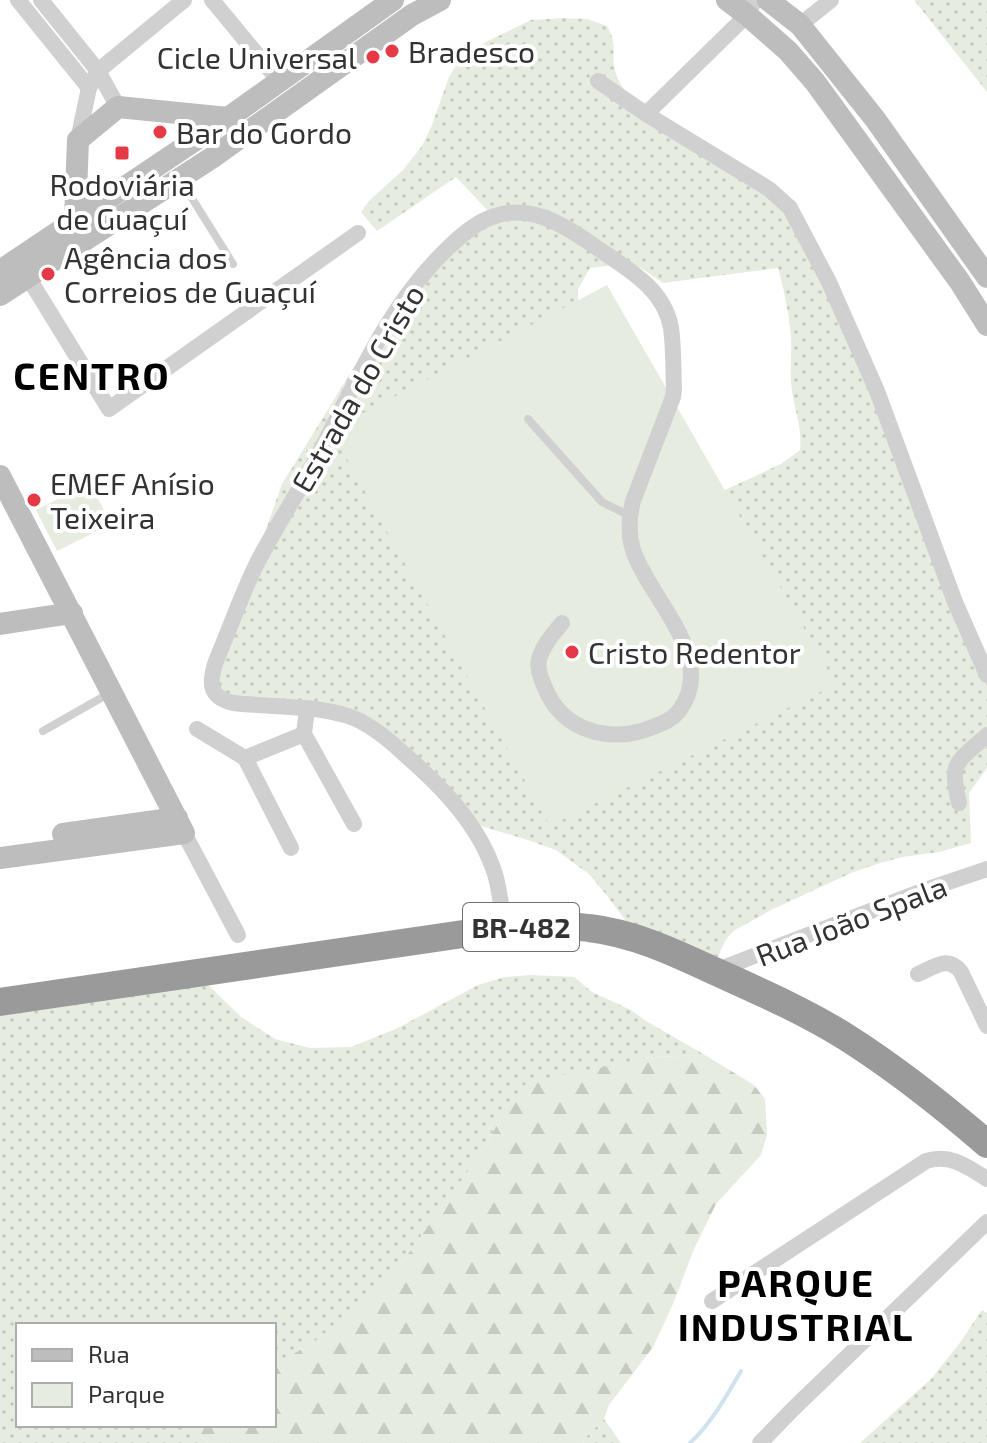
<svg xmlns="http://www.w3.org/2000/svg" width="987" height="1443" font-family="'Exo 2',sans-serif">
<defs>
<pattern id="grass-dots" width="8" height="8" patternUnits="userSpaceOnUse" patternTransform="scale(2)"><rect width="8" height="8" fill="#e6ecdf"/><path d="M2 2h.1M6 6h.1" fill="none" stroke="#c6cbc0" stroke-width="1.8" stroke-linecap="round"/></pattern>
<pattern id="forest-firs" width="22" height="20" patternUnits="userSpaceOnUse" patternTransform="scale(2)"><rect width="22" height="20" fill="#e6ecdf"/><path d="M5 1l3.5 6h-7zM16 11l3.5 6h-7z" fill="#c6cbc0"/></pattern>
</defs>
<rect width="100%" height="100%" fill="#fff"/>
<g fill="url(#grass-dots)" fill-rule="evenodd">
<path d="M914,0h73v92z"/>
<path d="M562,18l25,1 20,7c10,19 5,20 7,39 1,13 10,24 17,35l139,88 49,75 89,229 79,168v108l-18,25 2,50 -32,9 -37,5 -25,7 -26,9 -80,37 -36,20 -9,9 -9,20 -88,-34 -21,-28 -19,-23 -33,-24 -28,-10 -47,-14 -31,-34 -16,-22 -27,-22 -91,-37 -52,-3 -54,-20 72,-204 119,-193 91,-76 -36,-38 -79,54 -16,-19 8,-11 34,-31 19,-24 10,-21 17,-48 11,-18 22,-15 49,-24zM621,264l20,4 22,15 115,-15c6,22 11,45 13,68 1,15 -1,30 0,45 1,24 12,44 9,69l-19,14 -69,32 -134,-167v-40l12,-21z"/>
<path d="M531,975l43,2 18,15 39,18 15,11 59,34 -51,2 -127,26 -30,41 -9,20 -80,110 -22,28 -23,25 -31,20 -18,15 -40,23v-40h-256v100h173l17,18h-208v-437l201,-28 40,39 34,22 35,9 41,-1 47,-19 80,-43 27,-8z"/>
<path d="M982,1310l5,3v130h-127l71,-64 28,-35z"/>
<path d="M604,1419l17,24h-41z"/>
</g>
<path fill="url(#forest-firs)" d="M705,1055l49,30 11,14 2,36 -6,20 -45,49 -22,45 -21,55 -20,43 -44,58 -5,14 -24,24h-372l-17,-18h83v-60l40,-23 18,-15 31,-20 23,-25 22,-28 80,-110 9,-20 12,-19 18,-23 127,-25z"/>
<g fill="#e6ecdf">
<path d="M607,285l229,399 -286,142 -219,-396z"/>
<path d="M90,483l21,41 -54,27 -21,-41z"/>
</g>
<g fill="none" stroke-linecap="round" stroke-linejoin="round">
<path stroke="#cfe2ee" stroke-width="4" d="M690,1443c22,-21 36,-46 51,-72"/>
<g stroke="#d0d0d0" stroke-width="8">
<path d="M180,179l53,85"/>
<path d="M528,419l74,83 28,14"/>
<path d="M43,731l65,-37"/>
</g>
<g stroke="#d0d0d0" stroke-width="16">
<path d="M18,0l71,88"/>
<path d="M41,0l57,71 20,36"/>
<path d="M212,0l67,81"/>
<path d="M800,25l31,-25"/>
<path d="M598,81l48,33 123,75 21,19 39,74 48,109 78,211 32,73"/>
<path d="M646,114l101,-99 8,-15"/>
<path d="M78,140l11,-52 9,-17 86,-71"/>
<path d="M28,277l81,132 249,-176"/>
<path d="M307,709l-3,25 50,90"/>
<path d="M197,729l48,29 46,90"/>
<path d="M245,758l59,-24"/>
<path d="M959,803c-10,-43 -2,-40 28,-68"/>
<path d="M184,833l54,102"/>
<path d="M504,928c-2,-18 -4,-37 -9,-54 -16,-50 -54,-88 -92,-121 -16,-15 -34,-30 -55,-37 -35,-11 -79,-9 -115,-13 -25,-6 -24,-21 -17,-42 14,-33 26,-68 42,-100 18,-34 39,-67 57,-100 40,-75 72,-156 135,-215 13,-12 28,-25 45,-30 35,-12 67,8 95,27 32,23 74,43 81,85 3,20 2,41 3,61l-1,8 -40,104c-4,16 -5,33 0,49 16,49 86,108 46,161 -7,9 -16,12 -26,16 -42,17 -90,5 -108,-39 -4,-10 -8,-18 -6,-29 4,-14 14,-25 23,-36"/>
<path d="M715,971l210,-81 62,-21"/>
<path d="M918,974c16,-7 30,-19 43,-2l26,54"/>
<path d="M712,1301l214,-140c24,-8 42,6 61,18"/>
<path d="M760,1443l33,-34 194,-187"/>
</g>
<g stroke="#bdbdbd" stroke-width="22">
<path d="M727,0l20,15 41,36 27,31 145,200 27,43"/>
<path d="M768,0l32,25 75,94 112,158"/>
<path d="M81,229l-6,-8 3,-81 40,-33 110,11 3,4"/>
<path d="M0,271l228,-153 165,-118"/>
<path d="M0,295l213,-138 199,-142 28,-15"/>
<path d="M0,476l184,357 -184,25"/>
<path d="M0,624l72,-11"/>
<path d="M63,834l114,-16"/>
</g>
<path stroke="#9a9a9a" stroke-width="28" d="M0,1002l504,-74c29,-2 57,-4 85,0 43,5 82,23 121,41 46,21 93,41 136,68 49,31 97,69 141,107"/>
</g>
<g fill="#e63946" stroke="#fff" stroke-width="3">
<circle cx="392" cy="51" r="8"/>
<circle cx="373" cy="57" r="8"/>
<circle cx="160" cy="132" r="8"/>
<rect x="114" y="145" width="16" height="16" rx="4"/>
<circle cx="48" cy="274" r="8"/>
<circle cx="34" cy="500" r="8"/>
<circle cx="572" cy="652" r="8"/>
</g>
<g text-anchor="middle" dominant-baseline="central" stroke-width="8" stroke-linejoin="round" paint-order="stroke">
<rect fill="#fff" stroke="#707070" stroke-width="2" x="463" y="903" width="116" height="48" rx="6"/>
<g font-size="28" font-weight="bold" fill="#333">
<text x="521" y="927">BR-482</text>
</g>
<g font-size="30" fill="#333" stroke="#fff" text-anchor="start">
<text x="408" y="51">Bradesco</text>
<text x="357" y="57" text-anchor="end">Cicle Universal</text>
<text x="176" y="132">Bar do Gordo</text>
<text x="122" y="184" text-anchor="middle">Rodoviária<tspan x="122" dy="34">de Guaçuí</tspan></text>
<text x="64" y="257">Agência dos<tspan x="64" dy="34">Correios de Guaçuí</tspan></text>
<text x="50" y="483">EMEF Anísio<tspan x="50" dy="34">Teixeira</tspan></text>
<text x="588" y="652">Cristo Redentor</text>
</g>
<g font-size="30" fill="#333" stroke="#fff">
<text transform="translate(357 388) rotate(-60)">Estrada do Cristo</text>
<text transform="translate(851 920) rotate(-21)">Rua João Spala</text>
</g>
<g font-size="38" font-weight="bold" letter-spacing="2" fill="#000" stroke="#fff">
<text x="92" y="375">CENTRO</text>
<text x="796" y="1282">PARQUE<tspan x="796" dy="44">INDUSTRIAL</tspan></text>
</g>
</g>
<rect x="16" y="1323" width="260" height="104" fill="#ffffff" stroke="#adadad" stroke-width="2"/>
<rect x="32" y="1349" width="40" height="12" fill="#bdbdbd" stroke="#adadad" stroke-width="2"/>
<text x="88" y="1363" font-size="24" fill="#333333">Rua</text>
<rect x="32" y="1383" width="40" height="24" fill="#e6ecdf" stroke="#adadad" stroke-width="2"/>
<text x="88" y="1403" font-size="24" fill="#333333">Parque</text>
</svg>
